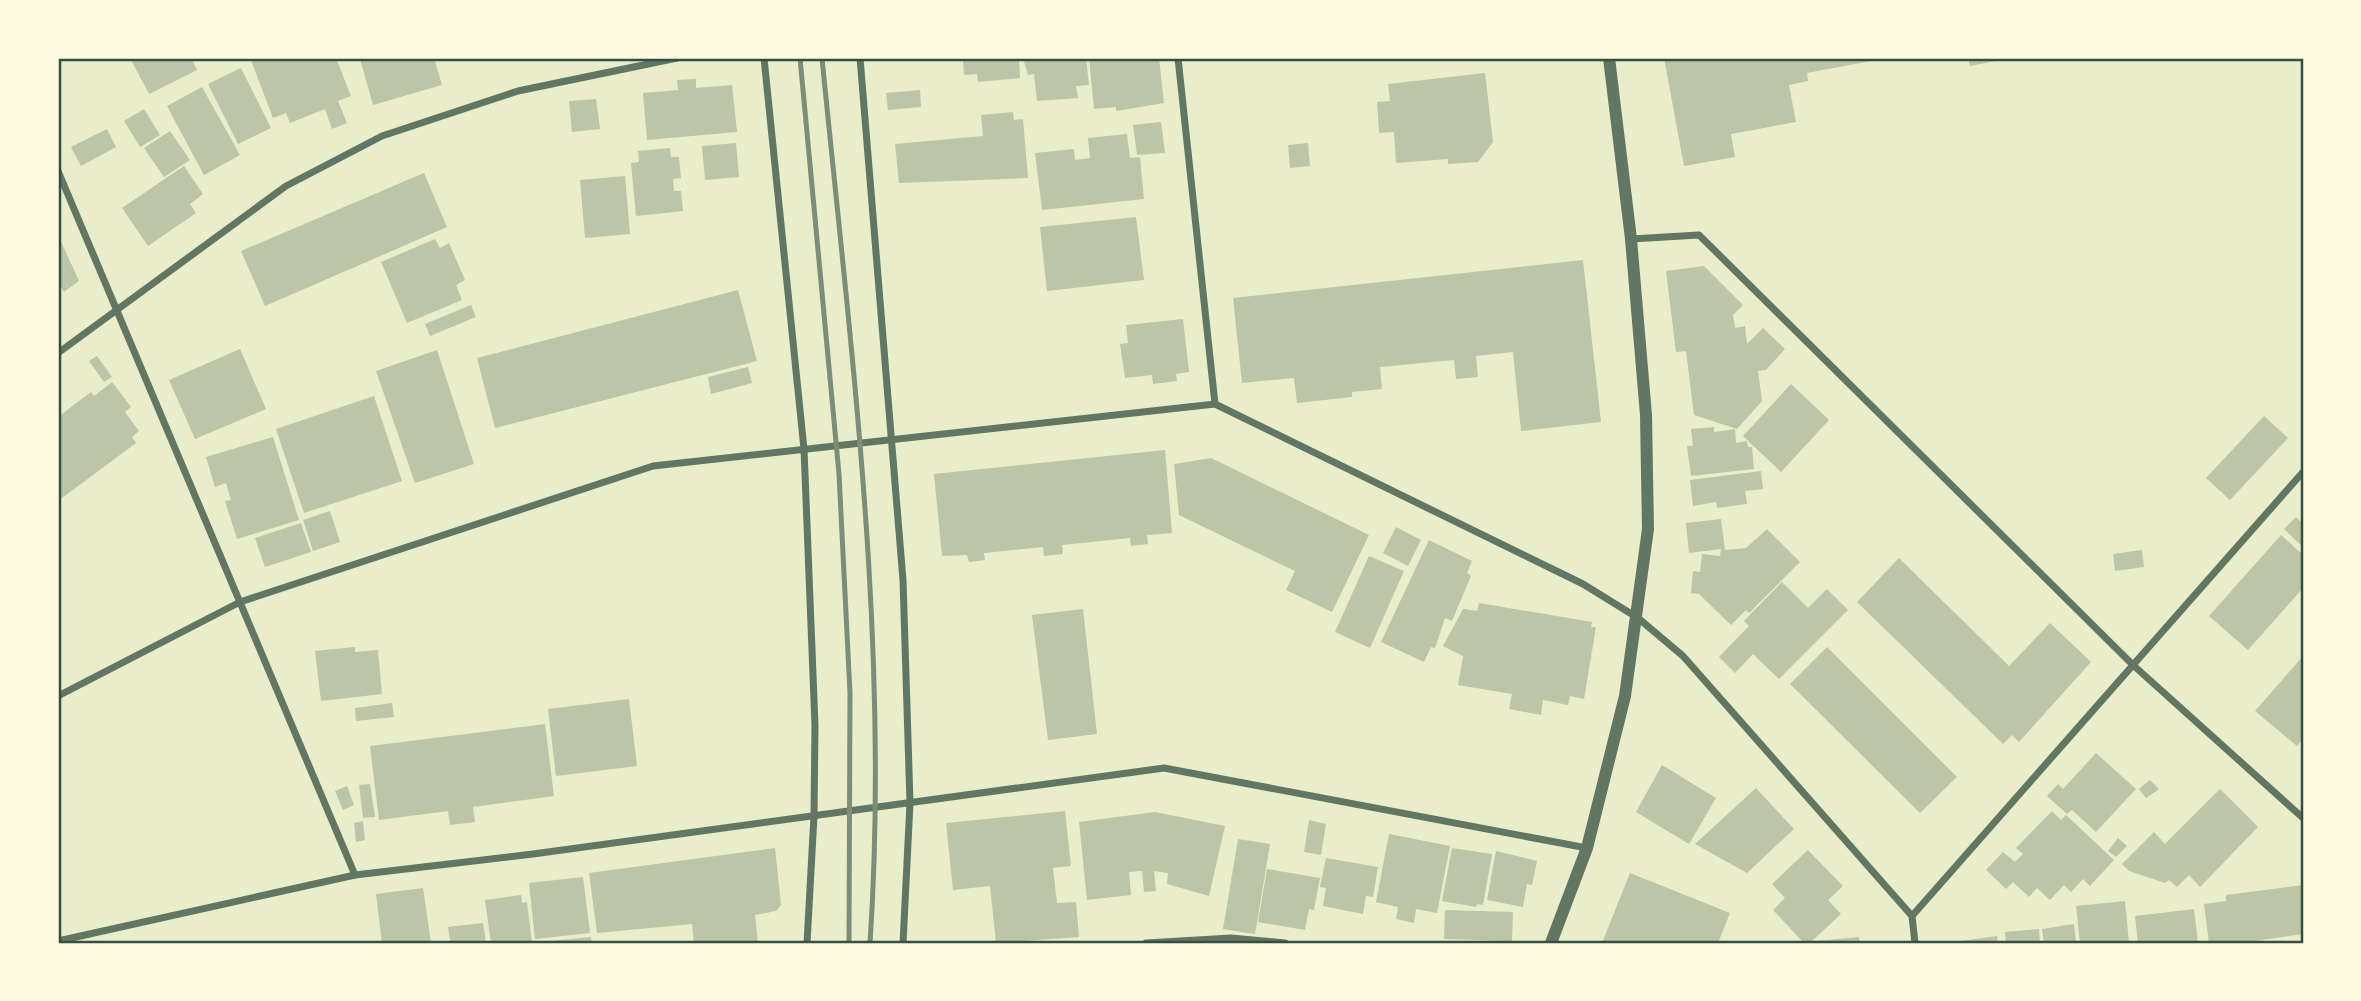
<svg xmlns="http://www.w3.org/2000/svg" width="2361" height="1001" font-family="Barlow,sans-serif">
<rect width="100%" height="100%" fill="#e9edc9"/>
<g fill="#bcc5a7">
<path d="M130,58h61l6,12 -48,24z"/>
<path d="M257,58h79l15,38 -13,5 9,22 -15,6 -7,-20 -35,14 -4,-10 -13,5 -22,-58z"/>
<path d="M434,58l8,27 -69,20 -13,-46z"/>
<path d="M963,58h56l1,20 -42,4 -1,-8 -13,1z"/>
<path d="M1023,58h63l3,27 -13,1 2,12 -41,3 -3,-27 -6,1z"/>
<path d="M1089,58h70l5,45 -48,8v-4l-22,2z"/>
<path d="M1664,58h218v1l-75,14 1,8 -19,4 7,37 -65,12 4,23 -51,9z"/>
<path d="M1968,58h38v1l-36,7z"/>
<path d="M241,68l30,60 -33,16 -30,-60z"/>
<path d="M1485,73l8,69 -15,20 -30,2v-5l-52,4 -2,-31 -15,1 -2,-31 13,-1 -2,-17z"/>
<path d="M696,79v9l36,-3 5,47 -90,8 -4,-47 35,-3 -1,-10z"/>
<path d="M202,87l38,68 -36,20 -37,-69z"/>
<path d="M920,90l1,17 -33,3 -2,-17z"/>
<path d="M596,99l4,30 -28,3 -3,-31z"/>
<path d="M144,109l16,26 -20,12 -16,-26z"/>
<path d="M1013,112l1,8 9,-1 5,59 -129,5 -4,-39 88,-8 -2,-21z"/>
<path d="M1161,122l4,31 -28,2 -4,-30z"/>
<path d="M107,129l9,18 -35,19 -10,-19z"/>
<path d="M170,131l20,29 -26,17 -20,-29z"/>
<path d="M1127,134l3,24 10,-1 4,42 -102,11 -7,-57 39,-4 1,11 15,-2 -2,-20z"/>
<path d="M736,143l3,34 -34,3 -3,-34z"/>
<path d="M1308,143l2,23 -20,2 -2,-23z"/>
<path d="M670,148l1,9h8l2,21 -8,1 1,12h7l2,20 -47,5 -5,-53 8,-1 -1,-11z"/>
<path d="M184,166l19,28 -13,10 6,9 -48,33 -26,-38z"/>
<path d="M424,173l23,54 -182,79 -24,-55z"/>
<path d="M625,176l5,58 -45,4 -5,-58z"/>
<path d="M1136,217l8,63 -97,11 -7,-64z"/>
<path d="M58,235l21,46 -15,11 -4,-6 -2,2z"/>
<path d="M435,239l5,9 9,-5 16,37 -9,5 6,15 -55,23 -26,-61z"/>
<path d="M1583,260l18,162 -80,9 -8,-79 -37,4 2,21 -22,2 -2,-19 -74,7 2,22 -30,3v5l-55,6 -3,-25 -52,5 -9,-85z"/>
<path d="M1704,266l39,39 -10,10 2,13 10,-2 2,18 16,-16 22,21 -19,21 -8,1 4,30 -25,28 -43,-14 -8,-64 -10,1 -10,-81z"/>
<path d="M738,290l19,71 -262,67 -18,-70z"/>
<path d="M471,305l5,12 -46,19 -5,-12z"/>
<path d="M1183,319l6,53 -13,2 1,7 -24,3 -1,-9 -27,3 -5,-34 8,-1 -2,-18z"/>
<path d="M240,349l26,60 -71,30 -26,-59z"/>
<path d="M437,350l37,114 -59,19 -39,-112z"/>
<path d="M97,356l15,21 -8,5 -15,-21z"/>
<path d="M748,367l4,16 -41,11 -3,-17z"/>
<path d="M112,382l19,25 -6,5 14,19 -7,6 4,6 -78,58v-84l33,-25 3,4z"/>
<path d="M1791,384l38,36 -48,52 -38,-36z"/>
<path d="M374,396l28,85 -98,32 -28,-84z"/>
<path d="M2264,416l24,22 -58,62 -24,-22z"/>
<path d="M1714,427v5l21,-3 1,14 11,-2 1,6h4l2,22 -63,7 -4,-30h6l-2,-17z"/>
<path d="M273,437l26,83 -62,19 -12,-38 6,-1 -5,-17 -11,4 -9,-30z"/>
<path d="M1165,450l7,83 -25,2 1,9 -17,2 -1,-8 -68,7 1,9 -19,2 -1,-9 -59,6 1,7 -16,2 -2,-7 -25,1 -8,-82z"/>
<path d="M1211,458l158,77 -37,77 -46,-22 9,-19 -116,-56 -5,-51z"/>
<path d="M1761,471l2,18 -18,2 2,13 -30,4 -1,-6 -23,4 -3,-26z"/>
<path d="M330,511l10,31 -27,9 -10,-31z"/>
<path d="M2296,517l7,7v23l-19,-18z"/>
<path d="M1721,519l4,31 21,-2 21,-19 33,33 -51,51 -3,-3 -15,15 -32,-31 -8,-1 2,-22 7,1 2,-18 18,2 1,-7 -32,4 -3,-30z"/>
<path d="M301,523l10,29 -46,15 -10,-29z"/>
<path d="M1396,527l25,13 -13,26 -25,-13z"/>
<path d="M2281,535l22,20v33l-55,62 -39,-34z"/>
<path d="M1429,540l43,21 -5,12 4,3 -19,45 -7,-3 -10,30 -4,-1 -7,15 -43,-20z"/>
<path d="M2142,550l2,17 -29,4 -2,-17z"/>
<path d="M1369,556l35,15 -34,77 -35,-16z"/>
<path d="M1899,558l110,108 41,-43 41,39 -72,80 -7,-7 -9,9 -146,-142z"/>
<path d="M1782,582l26,26 19,-19 21,21 -69,69 -26,-25 -18,19 -16,-16 30,-31 -5,-5z"/>
<path d="M1479,603l113,19 -1,5h5l-12,72 -14,-3 -2,9 -25,-5 -2,15 -32,-6 3,-15 -54,-9 5,-29 -20,-10 20,-37 14,2z"/>
<path d="M1083,609l14,125 -49,6 -16,-125z"/>
<path d="M355,647v5l23,-2 4,44 -61,7 -6,-50z"/>
<path d="M1827,647l130,130 -37,36 -130,-129z"/>
<path d="M2303,656v83l-6,7 -42,-35z"/>
<path d="M629,699l8,67 -81,10 -8,-67z"/>
<path d="M392,703l2,14 -38,4 -1,-13z"/>
<path d="M545,724l9,72 -81,11 2,15 -25,3 -2,-14 -69,9 -9,-74z"/>
<path d="M2096,753l40,36 -40,43 -24,-22 -5,4 -20,-18 11,-12 5,5z"/>
<path d="M1662,765l54,33 -27,46 -53,-32z"/>
<path d="M2150,780l9,9 -13,9 -7,-9z"/>
<path d="M370,784l5,33 -12,1 -4,-33z"/>
<path d="M347,786l7,19 -11,5 -8,-19z"/>
<path d="M1756,788l38,41 -47,44 -52,-29z"/>
<path d="M2220,789l38,38 -58,60 -11,-12 -12,12 -8,-7 -4,3 -36,-12 -7,-7 32,-32 11,12z"/>
<path d="M1065,811l6,55 -18,2 4,35 19,-1 3,35 -83,6 -6,-57 -37,4 -7,-67z"/>
<path d="M2052,811l9,9 5,-5 48,45 -24,26 -7,-7 -12,13 -7,-7 -14,15 -13,-12 -8,9 -16,-15 -7,7 -20,-19 17,-18 12,10 8,-8 -7,-6z"/>
<path d="M1155,812l70,14 -16,70 -42,-12 1,-11 -14,-2 2,20 -12,1 -2,-21 -13,1 2,23 -44,5 -8,-78z"/>
<path d="M1309,820l17,4 -5,31 -17,-3z"/>
<path d="M363,821l2,19 -9,2 -2,-19z"/>
<path d="M1389,834l61,12 -13,67 -21,-4 -2,14 -18,-4 2,-12 -22,-5z"/>
<path d="M2118,838l9,8 -11,11 -8,-6z"/>
<path d="M1238,839l32,5 -15,90 -32,-5z"/>
<path d="M775,848l6,57 -5,6 -21,4 3,28h-64l-2,-19 -95,9 -8,-60z"/>
<path d="M1452,848l40,6 -9,51 -6,-1 -1,3 -34,-6z"/>
<path d="M1808,850l35,36 -15,14 13,14 -31,29h-6l-31,-33 12,-12 -13,-14z"/>
<path d="M1496,851l41,10 -5,24 -5,-1 -4,23 -36,-7z"/>
<path d="M1326,858l52,9 -5,30 -7,-1 -3,18 -40,-8 3,-18 -6,-1z"/>
<path d="M1267,869l53,9 -6,32 -5,-1 -4,21 -47,-8z"/>
<path d="M1630,873l100,40 -12,30h-116z"/>
<path d="M583,877l7,56 -55,6 -6,-56z"/>
<path d="M2303,885v49l-62,9h-32l-5,-39 22,-3v-6z"/>
<path d="M423,888l8,55h-49l-6,-49z"/>
<path d="M521,895l1,8 5,-1 5,41h-41l-6,-43z"/>
<path d="M2125,901l4,42h-49l-4,-37z"/>
<path d="M2194,909l4,34h-60l-3,-27z"/>
<path d="M1445,910l68,2 -1,29 -68,-2z"/>
<path d="M483,923l3,20h-43l7,-2 -2,-14z"/>
<path d="M2074,924l2,19h-32l-2,-14z"/>
<path d="M2039,929l1,14h-34l-1,-11z"/>
<path d="M1997,936l1,7h-44v-1z"/>
<path d="M591,937l1,6h-42v-2z"/>
<path d="M1859,937l1,6h-44l1,-2z"/>
</g>
<g fill="none" stroke-linecap="round" stroke-linejoin="round">
<g stroke="#617663" stroke-width="7">
<path d="M764,58l40,391 11,276 -1,91 -7,127"/>
<path d="M860,58l43,522 7,223 -7,140"/>
<path d="M1178,58l37,346"/>
<path d="M58,171l297,704"/>
<path d="M1631,239l68,-4 434,430 170,153"/>
<path d="M58,353l228,-167 96,-50 136,-45 159,-33"/>
<path d="M58,696l182,-94 413,-136 562,-62 368,180 55,34 45,38 229,260 3,27"/>
<path d="M1912,916l391,-444"/>
<path d="M58,941l297,-66 178,-21 631,-86 423,80"/>
<path d="M1146,943l85,-5 54,5"/>
</g>
<path stroke="#617663" stroke-width="12" d="M1551,943l36,-95 38,-152 23,-167 -2,-114 -15,-176 -22,-181"/>
<g stroke="#7c8e77" stroke-width="5">
<path d="M800,58l39,416 11,219 -1,250"/>
<path d="M822,58c29,294 68,589 48,885"/>
</g>
</g>
<rect width="2361" height="1001" fill="none" stroke="#fefae0" stroke-width="119"/>
<rect x="60" y="60" width="2242" height="882" fill="none" stroke="#344e41" stroke-width="2.5"/>
</svg>
